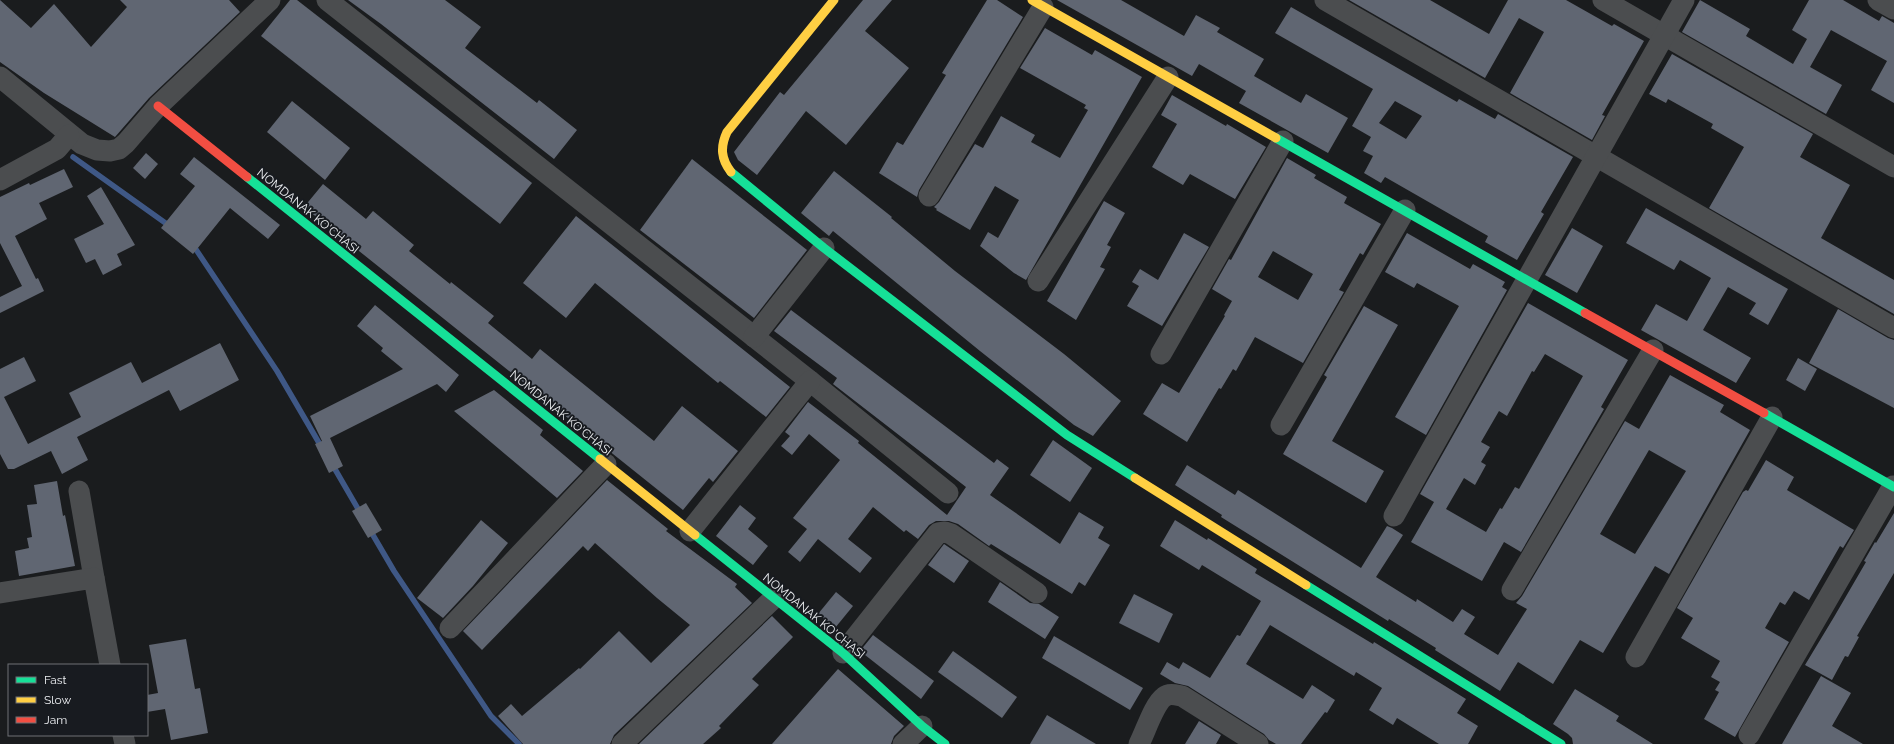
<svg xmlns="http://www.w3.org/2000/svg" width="1894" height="744" font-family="Raleway,sans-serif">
<rect width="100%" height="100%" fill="#1a1c1e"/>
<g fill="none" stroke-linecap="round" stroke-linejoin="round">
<g stroke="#3f5886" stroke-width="5.5">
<path d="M73,157l98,70"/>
<path d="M193,245l84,126 45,77"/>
<path d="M332,464l29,50"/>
<path d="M370,530l24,41 97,145 28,28"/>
</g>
</g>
<g fill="#606672" fill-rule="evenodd">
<path d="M0,0l31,28 23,-24 37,43 36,-40 -7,-7h109l11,12 -91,86 -34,39 -71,-44 -44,-31z"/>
<path d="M290,0h7l235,183 -32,41 -239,-188z"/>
<path d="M348,0h97l36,27 -16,21 72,55 2,-3 38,30 -23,29 -173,-135z"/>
<path d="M863,0h29l-27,31 44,37 -63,77 -40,-34 -49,64 -19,-15 -4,-8 46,-60 4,3z"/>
<path d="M987,0h10l26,17 -104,173 -2,7 -38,-24 18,-31 6,3 43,-70 -4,-2z"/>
<path d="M1057,0h64l63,36 12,-21 24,13 -3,4 47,27 -10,17 47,27 5,-9 42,24 -20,35 -89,-50 7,-12 -47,-27 -7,12z"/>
<path d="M1349,0h81l59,34 19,-34h58l46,26 2,-2 30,17 -42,74 3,1 -13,24 -82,-47 34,-61 -25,-14 -34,60z"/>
<path d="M1700,0l50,29 -4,7 47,28 14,-25 -15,-9 17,-30h34l36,21 3,-5 7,4 5,3v80l-23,-13 16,-29 -56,-31 -21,37 32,18 -16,29 -144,-82z"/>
<path d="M1291,7l166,95 2,-3 36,20 3,-5 75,43 -32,55 3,2 -27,46 -32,-18 3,-6 -103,-59 -4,6 -17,-10 9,-17 -10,-5 8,-14 -19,-11 21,-37 -98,-56zM1395,101l27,15 -16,23 -27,-16z"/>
<path d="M1045,28l47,27 3,-5 47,27 -116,203 -12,-7 -34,-27 8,-14 10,6 21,-38 -24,-14 -25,44 -34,-20 1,-1 -3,-2 5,-5 36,-58 8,4 18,-32 34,19 -4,7 29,16 28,-48 -4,-2 2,-3 -66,-37z"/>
<path d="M1672,54l141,80 -13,23 50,28 -29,53 73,42v34l-185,-106 35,-61 -33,-19 2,-4 -45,-25 -2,4 -17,-9z"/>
<path d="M1172,95l54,31 1,-2 39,23 -31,52 -45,-25 -7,11 -31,-18 25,-43 -16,-9z"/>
<path d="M292,101l58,47 -25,32 -58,-48z"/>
<path d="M146,153l12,11 -13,15 -12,-11z"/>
<path d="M194,157l86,68 -12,14 -38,-31 -37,46 -32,-26 34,-42 -15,-12z"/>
<path d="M1287,158l29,17 -2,3 33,19 -3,6 37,21 -18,31 -3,-2 -21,37 5,2 -41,71 -48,-26 -19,34 -3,-2 -12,20 -2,-1 -32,54 -44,-28 19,-31 17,10 46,-77 -1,-1 8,-14 -20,-12 17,-30 2,1zM1273,251l40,23 -15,26 -40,-23z"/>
<path d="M692,159l115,91 -53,68 -114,-88z"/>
<path d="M64,169l9,18 -34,16 8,16 -32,17 21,43 2,-1 6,13 -44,22v-16l22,-11 -22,-43v-46l29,-14 1,2z"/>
<path d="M834,171l58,46 -1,1 64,53 109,83 57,47 -28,35 -19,-11 -94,-74 -147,-120 -4,5 -28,-23z"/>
<path d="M323,184l43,35 7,-8 41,34 -5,6 41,33 1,-2 43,34 -6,7 44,36 8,-10 114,92 28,-35 56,45 -25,31 -4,-4 -26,32 -379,-303z"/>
<path d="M101,187l34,58 -18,9 5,11 -19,10 -8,-16 -9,4 -12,-24 30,-15 -17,-28z"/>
<path d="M1104,201l21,12 -18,32 4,2 -11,20 5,2 -29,51 -29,-19z"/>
<path d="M1646,208l142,81 -20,36 -19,-11 7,-11 -28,-16 -25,43 48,28 -15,25 -95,-53 15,-26 31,17 24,-43 -31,-18 -6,10 -48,-27z"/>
<path d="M576,216l214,171 -24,30 -46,-36 -2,2 -123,-100 -29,35 -43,-35z"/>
<path d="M1572,228l31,18 -26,47 -32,-18z"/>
<path d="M1184,233l25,14 -47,79 -35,-20 12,-20 -7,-4 8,-13 18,11z"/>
<path d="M1407,233l63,36 3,-5 32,18 -3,5 5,3 -81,145 -31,-18 64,-111 -42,-23 -3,5 -29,-16z"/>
<path d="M1528,303l100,57 -27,47 3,2 -83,143 -17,-10 -22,39 -71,-39 23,-40 -14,-8zM1545,354l38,22 -64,113 -4,-2 -13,22 -2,-1 -14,24 -40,-23 18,-31 11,7 11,-20 -5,-3 9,-15 -9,-5 18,-31 8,5 25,-45 2,1z"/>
<path d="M375,305l84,70 -13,17 -9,-8 -107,54 13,28 -14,7 -14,-29 7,-3 -12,-25 93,-47 -22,-18 2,-3 -26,-22z"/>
<path d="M1364,306l34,19 -66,116 52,30 -18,32 -83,-49 44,-77 -3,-2z"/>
<path d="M1838,309l50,29 6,2v68l-85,-45z"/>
<path d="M791,310l203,153 3,-4 12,9 -19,27 70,49 19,-32 25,15 -6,11 12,7 -25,41 -6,-4 -7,12 -81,-50 -2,2 -31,-22 -9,-3h-13l-7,4 -11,14 -12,-9 -2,2 -31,-25 -25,32 24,19 -12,15 -42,-34 -18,23 -12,-10 19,-23 -14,-11 47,-58 -31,-26 -17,21 -11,-9 9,-10 -5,-4 23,-30 51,39 -1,2 89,72 19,-28 -133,-103 4,-6 -63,-47z"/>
<path d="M220,343l19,37 -59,31 -11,-21 -92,47 11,23 -26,14 -11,-23 -37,18h-6l-8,-15v-85l24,-12 12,24 -32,16 24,47 53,-27 -12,-24 62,-31 11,21z"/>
<path d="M1798,358l19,11 -12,22 -19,-11z"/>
<path d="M1670,375l54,30 -4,7 30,18 -81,144 -14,-8 -52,87 -23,-13 -27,44 -35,-22 -18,29 -65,-41 1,-2 -47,-29 -1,2 -167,-104 1,-2 -47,-30 12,-20 48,30 3,-5 123,78 26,-42 5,2 11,7 -27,42 40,25 1,-3 36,23 9,-13 13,8 -11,17 34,21 29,-46 -11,-6 6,-7 103,-175 14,8zM1649,450l37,21 -51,83 -35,-20z"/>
<path d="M494,390l49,40 -3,5 43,36 -26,27 -103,-87z"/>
<path d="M1053,440l39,28 -22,34 -40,-27z"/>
<path d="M1766,460l28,17 -7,13 67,40 -11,18 -3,-2 -31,54 -15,-9 -9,14 -5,-3 -15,26 24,14 -54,95 -31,-18 15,-27 -4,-2 5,-8 -9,-5 9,-16 -39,-23 12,-20 -16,-10 66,-116 3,-2 2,1z"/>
<path d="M607,480l61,49 -2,2 71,53 -2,3 17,16 -138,132 -4,9h-87l-25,-28 13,-12 11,12 57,-48 1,1 39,-38 32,32 39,-38 -33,-27 -62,-55 -7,8 -5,-5 -101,104 -19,-19z"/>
<path d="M57,481l6,35 2,-1 10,51 -56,10 -4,-25 14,-3 -2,-10 5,-1 -5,-32 10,-1 -3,-19z"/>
<path d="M366,503l16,27 -14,8 -16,-27z"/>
<path d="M740,505l16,13 -8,11 20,17 -15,19 -37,-29z"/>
<path d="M1894,513v60l-37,63 2,1 -11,20 -3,-1 -13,24 -27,-15 29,-48 32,-55 -2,-1 11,-19 1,1z"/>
<path d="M481,520l27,23 -35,43 -30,32 -26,-20z"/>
<path d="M1175,520l32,20 1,-2 49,31 -2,4 118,71 1,-2 92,57 -9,14 21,13 -10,18h-29l-42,-26 -4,7 -24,-15 13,-22 -26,-16 -2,4 -84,-51 -24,39 57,35 9,-14 23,15 -8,13 -2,-1 -24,32h-25l-7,-4 -5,-6 -76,-48 -13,-3 -15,-9 7,-12 12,7 4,-7 27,16 27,-43 3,1 21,-35 -59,-36 -3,5 -39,-24z"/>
<path d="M944,544l25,17 -15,22 -26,-18z"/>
<path d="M1000,582l30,21 9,1 20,13 -14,22 -57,-37z"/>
<path d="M836,592l17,14 -18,22 -17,-14z"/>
<path d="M1134,594l39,20 -14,29 -40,-20z"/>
<path d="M772,616l21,21 -41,42 7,6 -40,41 2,2 -18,16h-64z"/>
<path d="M873,635l61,46 -13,18 -61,-48z"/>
<path d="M1054,636l89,52 -13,22 -88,-52z"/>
<path d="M186,639l9,50 5,-1 8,45 -37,7 -6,-31 -18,3v-17l11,-2 -9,-48z"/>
<path d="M953,651l64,46 -15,21 -64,-46z"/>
<path d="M838,669l66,57 -10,10 -3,8h-119z"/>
<path d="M1821,676l30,17 -19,33 31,18h-81z"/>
<path d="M1575,689l44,27 -3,5 37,23h-80l-1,-6 -4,-4 -15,-10z"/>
<path d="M1047,715l49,29h-66z"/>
<path d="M1199,721l22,14 -5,9h-31z"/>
</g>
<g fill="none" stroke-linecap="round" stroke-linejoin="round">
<g stroke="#4b4d4f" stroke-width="21">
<path d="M327,0l483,381 138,112"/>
<path d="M1325,0l569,328"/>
<path d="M1603,0l291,167"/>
<path d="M1878,0l16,9"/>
<path d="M0,77l82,67 15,6 13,1 9,-2 7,-6 32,-37 112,-106"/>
<path d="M0,180l57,-31 12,-14"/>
<path d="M929,196l114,-189"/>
<path d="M1038,281l130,-204"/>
<path d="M754,337l70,-89"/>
<path d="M1161,354l122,-213"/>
<path d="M1281,425l124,-215"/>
<path d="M79,491l15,87"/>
<path d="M1394,516l290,-516"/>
<path d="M690,531l120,-150"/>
<path d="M1512,590l141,-240"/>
<path d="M0,593l94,-15 16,87"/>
<path d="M450,628l156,-164"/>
<path d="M843,653l95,-120 7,-1 6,2 86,59"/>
<path d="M1636,657l136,-240"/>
<path d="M123,735l2,9"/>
<path d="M1749,735l144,-249"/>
<path d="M622,744l152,-146"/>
<path d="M903,744l19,-18"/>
<path d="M1139,744c6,-11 15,-40 25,-47 5,-4 12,-2 18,-1l76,48"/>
</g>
<g stroke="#16e098" stroke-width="9">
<path d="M1276,138l309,175"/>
<path d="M731,172l93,76 243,187 68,43"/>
<path d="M247,177l353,282"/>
<path d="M1764,413l130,74"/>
<path d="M695,535l148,118 79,73 23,18"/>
<path d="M1306,585l255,159"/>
</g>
<g stroke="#ffcf43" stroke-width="9">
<path d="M1032,0l244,138"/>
<path d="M731,172c-10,-13 -11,-25 -4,-40l107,-132"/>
<path d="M600,459l95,76"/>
<path d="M1135,478l171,107"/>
</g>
<g stroke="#f24e42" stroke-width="9">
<path d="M158,106l89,71"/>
<path d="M1585,313l179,100"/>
</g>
</g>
<g text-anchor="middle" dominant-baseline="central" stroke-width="4" stroke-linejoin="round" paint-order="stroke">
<g font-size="12" fill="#eef0f3" stroke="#181b20">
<text transform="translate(308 211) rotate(39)">NOMDANAK KO'CHASI</text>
<text transform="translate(561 413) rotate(39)">NOMDANAK KO'CHASI</text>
<text transform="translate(814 616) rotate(39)">NOMDANAK KO'CHASI</text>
</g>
</g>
<rect x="8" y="664" width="140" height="72" fill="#181b20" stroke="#6e7074"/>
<rect x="16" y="677" width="20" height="6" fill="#16e098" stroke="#6e7074"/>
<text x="44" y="684" font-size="12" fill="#eef0f3">Fast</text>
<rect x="16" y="697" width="20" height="6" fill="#ffcf43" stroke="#6e7074"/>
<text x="44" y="704" font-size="12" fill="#eef0f3">Slow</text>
<rect x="16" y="717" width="20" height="6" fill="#f24e42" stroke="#6e7074"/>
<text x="44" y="724" font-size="12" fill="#eef0f3">Jam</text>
</svg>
